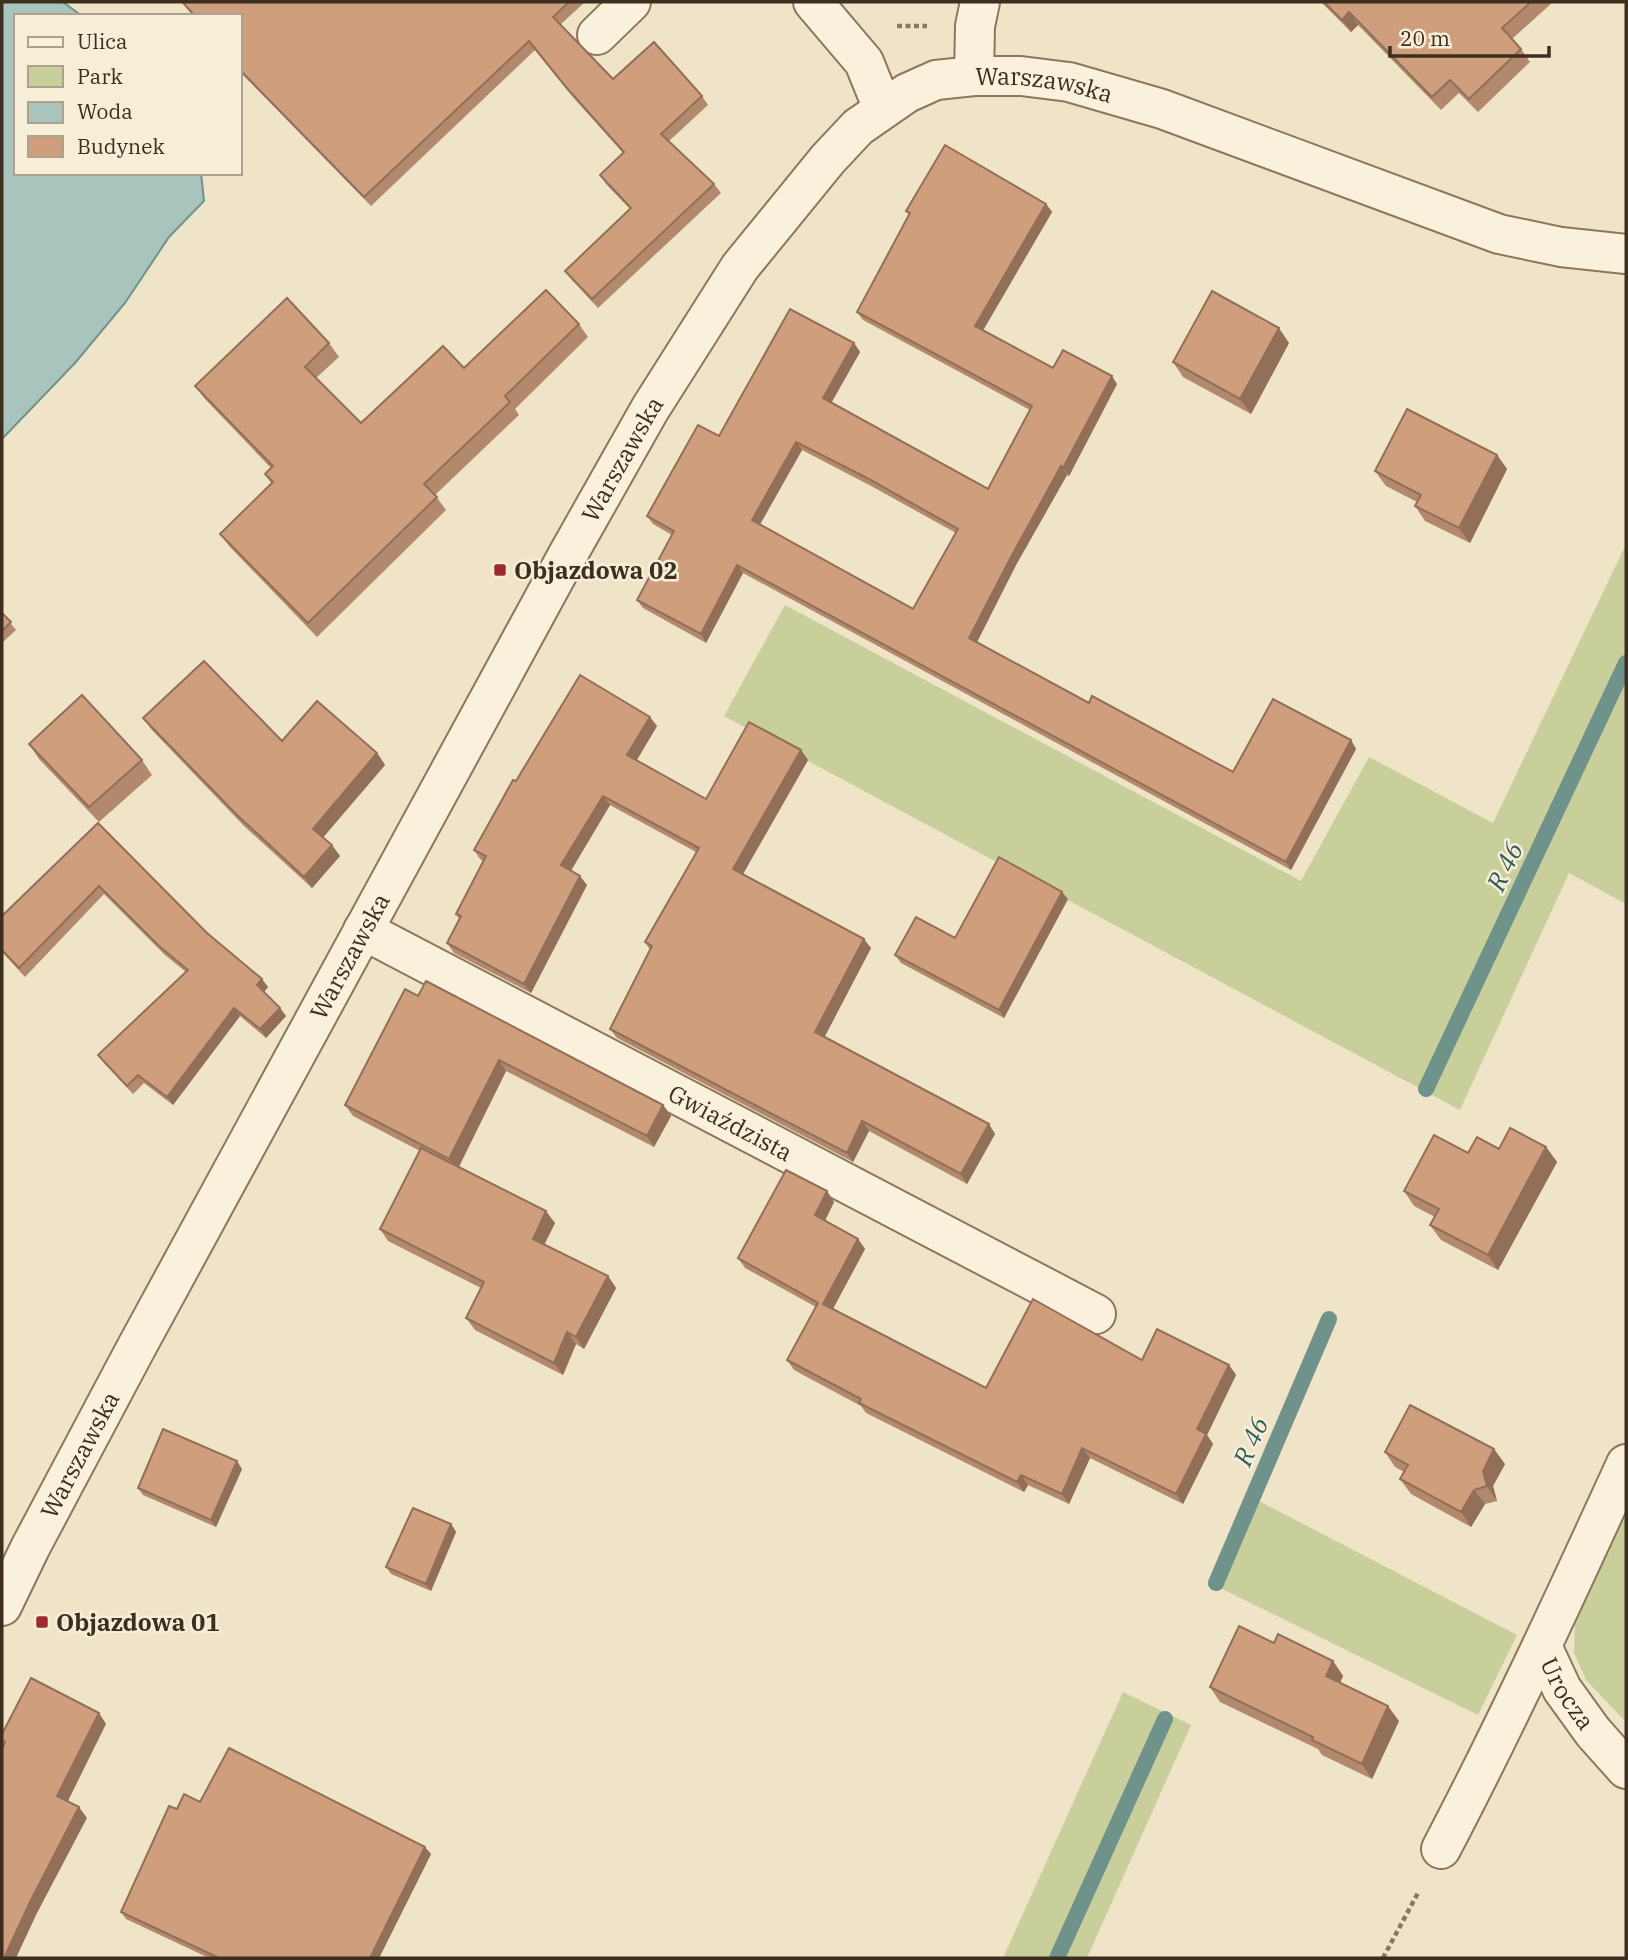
<svg xmlns="http://www.w3.org/2000/svg" width="1628" height="1960" font-family="'IBM Plex Serif',serif">
<rect width="100%" height="100%" fill="#f0e4c8"/>
<g fill="#c9cf9b">
<path d="M1626,544v360l-57,-31 -109,237 -736,-394 61,-111 516,276 68,-124 124,66z"/>
<path d="M1626,1497v225l-40,-42 -12,-27 1,-33z"/>
<path d="M1257,1500l260,135 -39,80 -260,-128z"/>
<path d="M1123,1692l68,33 -104,233h-84z"/>
</g>
<path fill="#a9c4bc" stroke="#6f938a" stroke-width="2" d="M2,2h61l19,14h-66v157h185l3,28 -35,36 -44,66 -50,60 -73,76z"/>
<g fill="none" stroke-linecap="round" stroke-linejoin="round">
<g stroke="#6f938a" stroke-width="16">
<path d="M1426,1089l200,-426"/>
<path d="M1216,1583l113,-264"/>
<path d="M1057,1958l108,-239"/>
</g>
<g stroke="#8d765c" stroke-width="42">
<g id="minor">
<path d="M813,2l51,60 19,47"/>
<path d="M597,35l34,-33"/>
<path d="M974,76l1,-50 5,-24"/>
<path id="s1" d="M363,930l733,384"/>
<path id="s2" d="M2,1606l28,-58 105,-198 432,-794 83,-147 90,-142 88,-108 30,-32 49,-34 29,-13 38,-4h47l48,6 93,27 337,125 62,13 65,7"/>
<path id="s3" d="M1542,1646l20,43 31,43 33,37"/>
<path d="M1441,1849c66,-126 126,-256 185,-385"/>
</g>
</g>
<g stroke="#8d765c" stroke-width="4.5" stroke-dasharray="5 3.5" stroke-linecap="butt">
<path d="M897,26h30"/>
<path d="M1383,1958l36,-67"/>
</g>
<use href="#minor" stroke="#faf1dc" stroke-width="38"/>
</g>
<g fill="#b2896c" fill-rule="evenodd">
<path d="M186,2h399l-25,23 53,54 89,17 6,9 -39,36 45,43 7,9 -123,115 -26,-28 -7,-9 65,-62 -24,-25 -6,-9 23,-22 -51,-57 -37,-46 -164,156 -131,-134v-56h-47l-9,-12z"/>
<path d="M1321,2h232l-41,37 9,10 9,13 -52,50 -19,-19 -18,17 -83,-85 -7,7z"/>
<path d="M1046,204l6,8 -69,118 70,38 64,16 -48,92 -2,-1 -51,90 -39,77 112,61 144,69 118,-32 5,9 -65,121 -548,-297 -37,70 -63,-35 -6,-8 35,-65 -19,-11 -6,-8 72,-80 135,-93 6,9 -29,51 157,86 42,-79 -167,-90 -6,-8 52,-97 -3,-4zM802,450l71,37 83,46 -43,76 -153,-85z"/>
<path d="M579,324l9,13 -73,72 4,6 -84,80 11,15 -129,127 -87,-90 -10,-13 51,-51 -6,-9 6,-6 -66,-69 -10,-13 134,-43 10,14 -23,21 45,45 103,-55z"/>
<path d="M1289,343l-38,71 -68,-37 -10,-15z"/>
<path d="M1497,455l10,14 -37,74 -45,-22 -10,-15 2,-4 -31,-16 -11,-15z"/>
<path d="M2,613l14,17 -14,13z"/>
<path d="M143,718l139,23 95,12 8,12 -62,72 17,19 -28,32 -68,-62 -93,-97z"/>
<path d="M657,726l-21,35 70,38 95,-49 7,10 -65,114 128,74 -47,89 171,97 -28,50 -98,-53 -16,31 -236,-124 -7,-9 40,-79 -5,-8 51,-90 -86,-47 -39,66 16,14 -56,108 -77,-40 -7,-10 12,-24 -3,-5 27,-53 -3,-2 -6,-9 42,-69z"/>
<path d="M29,744l113,16 10,15 -53,47 -60,-63z"/>
<path d="M98,823l109,110 61,54 -4,5 22,24 -20,22 -26,-22 -67,89 -29,-22 -11,11 -29,-31 -6,-8 88,-83 -21,-17 -61,-61 -79,83 -23,-25v-36z"/>
<path d="M1068,899l-64,119 -103,-55 -6,-8 60,-17z"/>
<path d="M418,996l245,109 8,11 -17,31 -148,-76 -47,96 96,56 -11,22 64,31 8,12 -32,61 -8,-5 -13,31 -88,-45 -9,-12 15,-30 -93,-47 -8,-12 40,-78 -67,-35 -8,-11z"/>
<path d="M1546,1147l11,15 -59,108 -57,-30 -11,-15 5,-8 -21,-11 -10,-15 64,-38 31,-4z"/>
<path d="M827,1191l7,11 -9,19 33,18 7,10 -32,60 153,79 156,-28 87,5 7,10 -29,60 6,9 -30,60 -93,-46 -21,46 -41,-19 -4,7 -158,-79 -5,-7 -67,-36 -7,-10 29,-53 -71,-39 -7,-10z"/>
<path d="M1385,1452l120,12 -12,22 4,15 -12,3 -14,23 -60,-33 -11,-15 4,-7 -9,-5z"/>
<path d="M242,1469l-26,58 -73,-32 -5,-7z"/>
<path d="M451,1524l5,8 -25,59 -40,-17 -5,-7z"/>
<path d="M1274,1643l59,18 10,15 -3,7 59,38 -27,58 -50,-24 -4,-6 -98,-47 -10,-15z"/>
<path d="M200,1802l231,52 -52,104h-170l-83,-39 -5,-7 56,-103z"/>
</g>
<g fill="#916f58">
<path d="M1349,12l9,13 -7,7 -9,-12z"/>
<path d="M1046,204l6,8 -71,122 -6,-8z"/>
<path d="M1279,328l10,15 -38,71 -11,-15z"/>
<path d="M854,343l6,9 -31,55 -6,-9z"/>
<path d="M1112,376l5,8 -48,92 -6,-8z"/>
<path d="M796,442l6,8 -44,78 -6,-8z"/>
<path d="M1497,455l10,14 -37,74 -11,-15z"/>
<path d="M1061,466l6,9 -51,90 -41,81 -6,-8 42,-81z"/>
<path d="M737,565l6,8 -37,70 -5,-9z"/>
<path d="M650,717l7,9 -23,39 -7,-10z"/>
<path d="M1351,740l5,9 -65,121 -5,-8z"/>
<path d="M801,750l7,10 -68,119 -7,-10z"/>
<path d="M377,753l8,12 -64,75 -8,-11z"/>
<path d="M603,796l7,9 -42,70 -7,-10z"/>
<path d="M332,845l8,11 -28,32 -8,-11z"/>
<path d="M580,876l7,9 -56,108 -7,-9z"/>
<path d="M1062,892l6,7 -64,119 -5,-8z"/>
<path d="M864,939l7,9 -49,94 -7,-10z"/>
<path d="M262,979l6,8 -5,6 -6,-8z"/>
<path d="M234,1008l6,8 -67,89 -6,-8z"/>
<path d="M280,1008l6,8 -20,22 -6,-9z"/>
<path d="M499,1060l7,11 -49,99 -8,-11z"/>
<path d="M663,1105l8,11 -17,31 -7,-11z"/>
<path d="M862,1121l7,10 -16,31 -6,-9z"/>
<path d="M989,1124l6,10 -28,50 -6,-10z"/>
<path d="M1546,1147l11,15 -59,108 -10,-15z"/>
<path d="M827,1191l7,11 -12,24 -7,-11z"/>
<path d="M546,1211l9,12 -14,28 -8,-12z"/>
<path d="M858,1239l7,10 -35,65 -7,-10z"/>
<path d="M608,1276l8,12 -32,61 -8,-12z"/>
<path d="M567,1332l9,12 -13,31 -9,-12z"/>
<path d="M1229,1365l7,10 -29,60 6,9 -30,60 -7,-10 21,-65z"/>
<path d="M1082,1448l8,10 -21,46 -7,-10z"/>
<path d="M1494,1449l11,15 -12,22 4,15 -10,-15 -4,-15z"/>
<path d="M237,1461l5,8 -26,58 -5,-7z"/>
<path d="M1021,1475l7,10 -4,7 -7,-10z"/>
<path d="M1474,1490l11,14 -14,23 -10,-15z"/>
<path d="M451,1524l5,8 -25,59 -5,-7z"/>
<path d="M1333,1661l10,15 -7,15 -10,-15z"/>
<path d="M1388,1706l11,15 -27,58 -10,-15z"/>
<path d="M99,1713l7,11 -41,83 -8,-11z"/>
<path d="M79,1807l8,11 -50,95 -21,45h-12l26,-56z"/>
<path d="M425,1847l6,7 -52,104h-9z"/>
</g>
<g fill="#cf9f7d" stroke="#916f58" stroke-width="2" fill-rule="evenodd">
<path d="M186,2h383l-16,15 60,62 41,-37 48,54 -41,38 53,50 -122,115 -27,-28 66,-63 -31,-33 24,-23 -58,-65 -37,-46 -165,156 -124,-127v-54h-45l-11,-12z"/>
<path d="M1324,2h207l-29,26 19,21 -52,50 -19,-19 -18,17 -83,-85 -7,8z"/>
<path d="M945,145l101,59 -71,122 78,42 10,-18 49,26 -49,92 -2,-2 -50,91 -42,81 120,65 3,-7 141,76 40,-73 78,41 -65,122 -549,-297 -36,69 -64,-34 37,-69 -27,-15 51,-91 21,11 71,-127 64,34 -31,55 165,91 44,-83 -175,-94 53,-99 -4,-2zM796,442l71,36 91,51 -45,80 -161,-89z"/>
<path d="M546,290l33,34 -74,72 5,6 -86,82 13,13 -129,126 -88,-89 53,-52 -8,-8 8,-8 -78,-80 92,-88 42,45 -24,24 56,56 82,-77 21,22z"/>
<path d="M1212,291l67,37 -39,71 -67,-37z"/>
<path d="M1407,409l90,46 -38,73 -44,-22 6,-11 -46,-24z"/>
<path d="M2,613l9,9 -9,9z"/>
<path d="M204,661l78,80 35,-40 60,52 -64,76 19,16 -28,32 -68,-63 -93,-96z"/>
<path d="M580,675l70,42 -23,38 79,44 43,-77 52,28 -68,119 131,70 -49,93 174,92 -28,50 -99,-53 -15,32 -237,-124 42,-83 -7,-4 54,-94 -96,-52 -42,69 19,11 -56,108 -77,-41 14,-27 -5,-2 30,-58 -12,-6 39,-70 3,1z"/>
<path d="M82,695l60,65 -53,47 -60,-63z"/>
<path d="M98,823l109,110 55,46 -5,6 23,23 -20,21 -26,-21 -67,89 -29,-22 -11,11 -29,-31 90,-85 -29,-24 -60,-60 -80,82 -17,-18v-34z"/>
<path d="M999,857l63,35 -63,118 -104,-55 21,-38 39,21z"/>
<path d="M426,981l237,124 -16,31 -148,-76 -50,99 -104,-54 60,-116 13,7z"/>
<path d="M1510,1128l36,19 -58,108 -58,-30 9,-16 -35,-18 30,-56 34,18 9,-16 22,12z"/>
<path d="M421,1148l125,63 -13,28 75,37 -32,61 -9,-5 -13,31 -88,-45 18,-36 -104,-53z"/>
<path d="M786,1170l41,21 -12,24 43,24 -35,65 163,84 47,-89 109,61 15,-31 72,36 -32,64 9,5 -30,60 -94,-46 -20,46 -41,-19 -4,7 -158,-79 2,-4 -74,-39 31,-57 -80,-45z"/>
<path d="M1410,1405l84,44 -11,22 4,15 -13,4 -13,22 -61,-33 8,-14 -23,-13z"/>
<path d="M163,1429l74,32 -26,59 -73,-32z"/>
<path d="M413,1508l38,16 -25,60 -40,-17z"/>
<path d="M1239,1626l35,17 4,-9 55,27 -7,15 62,30 -26,58 -50,-24 1,-3 -103,-50z"/>
<path d="M31,1678l68,35 -42,83 22,11 -49,95 -26,56h1h-3v-209l3,-7 -3,-2v-6z"/>
<path d="M229,1748l196,99 -55,111h-151l-98,-46 48,-106 8,3 7,-15 16,8z"/>
</g>
<g fill="#9e2a2b" stroke="#f7eed8" stroke-width="2.5">
<rect x="493" y="563" width="14" height="14" rx="3.5"/>
<rect x="35" y="1615" width="14" height="14" rx="3.5"/>
</g>
<g text-anchor="middle" dominant-baseline="central" stroke-width="5" stroke-linejoin="round" paint-order="stroke">
<g font-size="24" fill="#3d2e20" stroke="#f7eed8">
<text stroke="none"><textPath href="#s2" startOffset="1913">Warszawska</textPath></text>
<text stroke="none"><textPath href="#s2" startOffset="1304">Warszawska</textPath></text>
<text stroke="none"><textPath href="#s2" startOffset="737">Warszawska</textPath></text>
<text stroke="none"><textPath href="#s1" startOffset="415">Gwiaździsta</textPath></text>
<text stroke="none"><textPath href="#s2" startOffset="170">Warszawska</textPath></text>
<text stroke="none"><textPath href="#s3" startOffset="54">Urocza</textPath></text>
</g>
<g font-size="24" font-weight="bold" fill="#3d2e20" stroke="#f7eed8" text-anchor="start">
<text x="514" y="570">Objazdowa 02</text>
<text x="56" y="1622">Objazdowa 01</text>
</g>
<g font-size="26" font-style="italic" fill="#2f5d5a" stroke="#f7eed8">
<text transform="translate(1504 866) rotate(-65)">R 46</text>
<text transform="translate(1250 1441) rotate(-67)">R 46</text>
</g>
</g>
<rect width="1628" height="1960" fill="none" stroke="#3d2e20" stroke-width="7"/>
<rect x="14" y="14" width="228" height="161" fill="#f7eed8" stroke="#ada18e" stroke-width="2"/>
<rect x="28" y="37" width="35" height="10" fill="#faf1dc" stroke="#ada18e" stroke-width="2"/>
<text x="77" y="49" font-size="21" fill="#3d2e20">Ulica</text>
<rect x="28" y="66" width="35" height="21" fill="#c9cf9b" stroke="#ada18e" stroke-width="2"/>
<text x="77" y="84" font-size="21" fill="#3d2e20">Park</text>
<rect x="28" y="102" width="35" height="21" fill="#a9c4bc" stroke="#ada18e" stroke-width="2"/>
<text x="77" y="119" font-size="21" fill="#3d2e20">Woda</text>
<rect x="28" y="136" width="35" height="21" fill="#cf9f7d" stroke="#ada18e" stroke-width="2"/>
<text x="77" y="154" font-size="21" fill="#3d2e20">Budynek</text>
<path d="M1390 46v10h159v-10" fill="none" stroke="#3d2e20" stroke-width="3.5"/>
<text x="1400" y="46" font-size="21" fill="#3d2e20" stroke="#f7eed8" stroke-width="5" paint-order="stroke">20 m</text>
</svg>
